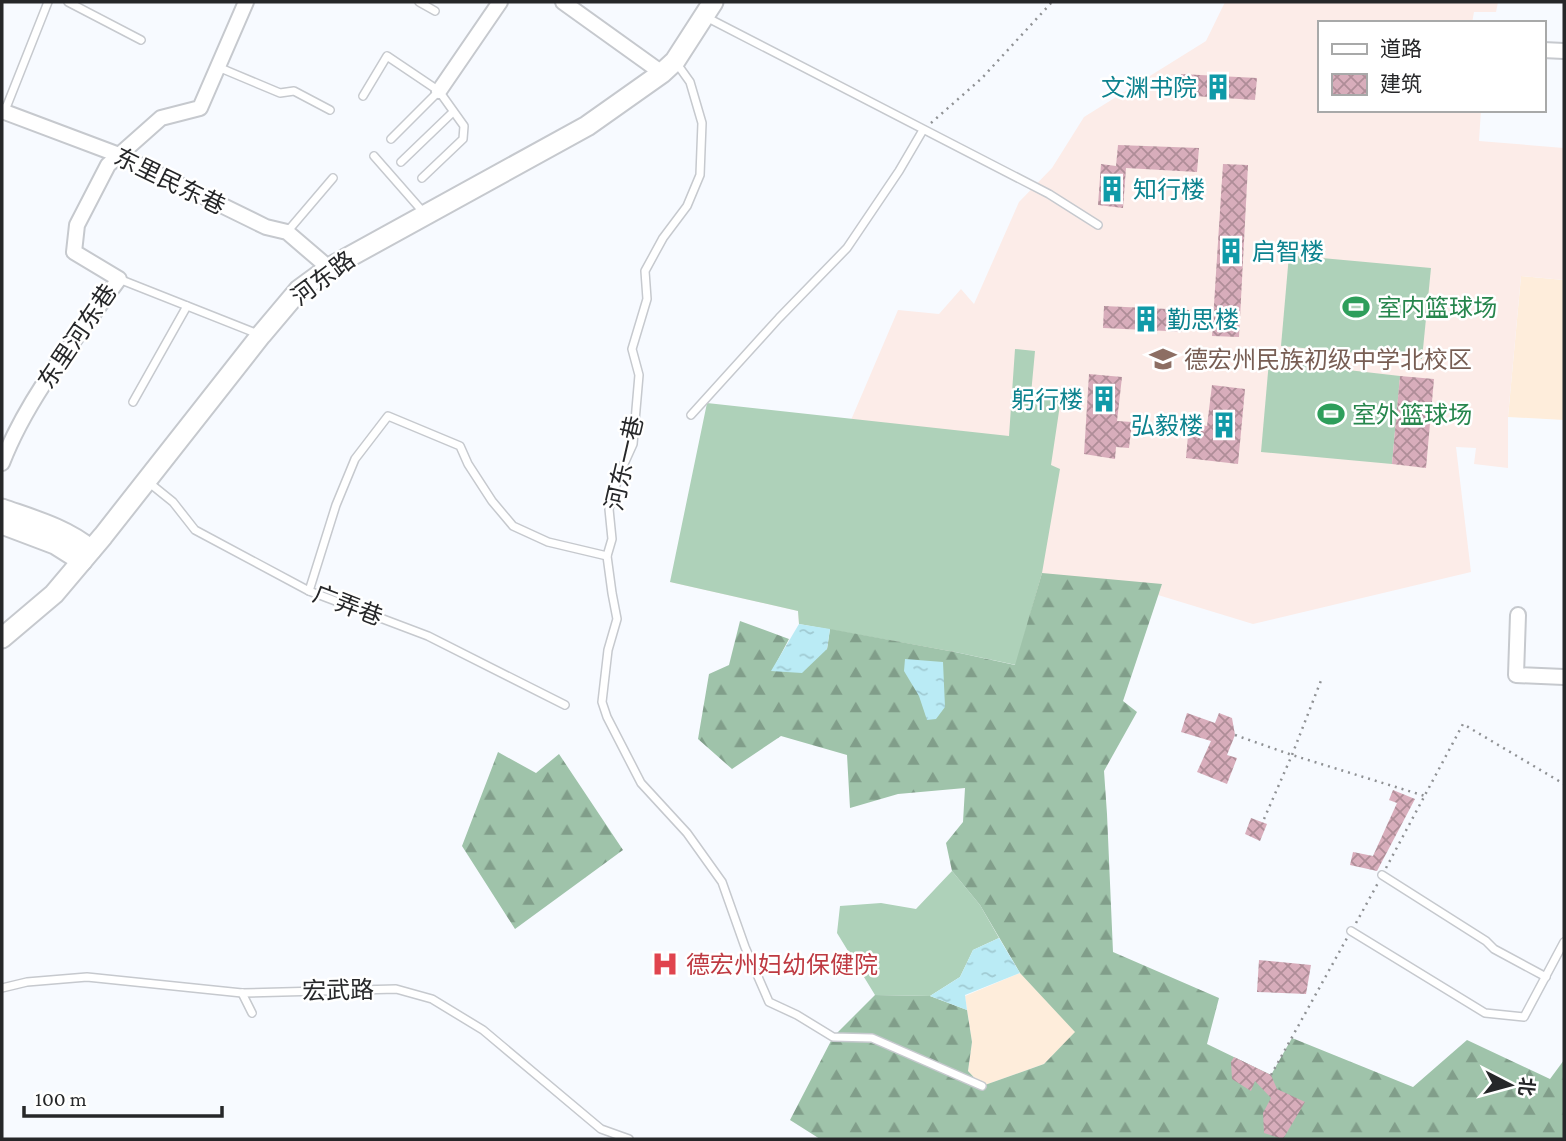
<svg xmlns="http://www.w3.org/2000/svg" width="1566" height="1141" font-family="'Crimson Pro','Noto Sans SC',serif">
<defs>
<pattern id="forest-firs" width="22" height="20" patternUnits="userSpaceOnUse" patternTransform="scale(1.75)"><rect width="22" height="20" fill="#9fc3aa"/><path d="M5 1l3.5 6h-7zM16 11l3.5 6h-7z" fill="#819e8a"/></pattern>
<pattern id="water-ripples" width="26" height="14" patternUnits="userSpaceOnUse" patternTransform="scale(1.75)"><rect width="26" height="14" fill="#baebf5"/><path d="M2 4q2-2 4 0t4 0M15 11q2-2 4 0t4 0" fill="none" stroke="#a0cad2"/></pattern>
<pattern id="building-cross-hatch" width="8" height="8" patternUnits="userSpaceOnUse" patternTransform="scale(1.75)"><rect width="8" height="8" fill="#d8adbb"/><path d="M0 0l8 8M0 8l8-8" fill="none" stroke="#af8d98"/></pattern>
</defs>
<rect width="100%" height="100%" fill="#f7faff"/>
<g fill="#feeddb">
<path d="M1521,276l43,4v140l-56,-3z"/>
<path d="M1020,973l56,59 -32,32 -62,22 -14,-15 4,-29 -7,-46z"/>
</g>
<path fill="#fcece8" d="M1225,2h273l-2,10h-22l-2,11h-153v87h162l-2,31 85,7v132l-43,-4 -13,141v51l-34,-4 2,-16 -20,-1 15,125 -218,52 -95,-29 4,-11 -207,68 -156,-28 -1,-13 -128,-29 181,-162 47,-110 41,4 22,-25 13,15 45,-102 33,-34 32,-51 122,-76z"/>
<g fill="#aed1b9">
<path d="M1289,255l142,13 -9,91 -141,-13z"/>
<path d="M1015,349l20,2 -4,43 30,4 -10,67 9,4 -18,104 -26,92 -61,-13 -156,-28 -1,-13 -128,-29 37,-179 302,33z"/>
<path d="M1269,361l131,15 -8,88 -131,-12z"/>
<path d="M952,871l28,34 19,33 -26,12 -13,27 -30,19 -55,-1 -38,-62 3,-27 41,-3 35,6z"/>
</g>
<g fill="url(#forest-firs)">
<path d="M1042,573l120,11 -39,117 14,11 -33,59 3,43 6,138 106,46 -12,46 64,31 21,-37 121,49 54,-47 83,39 14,-19v79h-744l-30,-19 43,-83 42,-42 55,1 37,14 5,32 -4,29 14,15 62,-22 31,-32 -55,-59 -40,-68 -28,-34 -6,-28 17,-21 2,-34 -67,6 -48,14 -3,-53 -66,-19 -49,33 -34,-30 11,-65 20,-9 11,-44 49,18 -17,32 55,-22 3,-20 125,23 60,13z"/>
<path d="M498,752l38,21 23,-19 64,96 -108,79 -53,-83z"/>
</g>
<g fill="url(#water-ripples)">
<path d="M799,624l31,5 -3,20 -25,24 -31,-2z"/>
<path d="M905,659l38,3 2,45 -9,12 -9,1 -8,-24 -15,-25z"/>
<path d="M999,938l21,35 -55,22 2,15 -37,-14 30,-19 13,-27z"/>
</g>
<g fill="url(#building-cross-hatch)">
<path d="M1181,74l76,4 -2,22 -76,-5z"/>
<path d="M1118,145l81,3 -2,24 -71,-4 -3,40 -25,-3 3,-41 15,2z"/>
<path d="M1223,164l25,1 -9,172 -27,-1z"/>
<path d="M1104,306l85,4 -1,22 -85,-4z"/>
<path d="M1089,374l33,3 -5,44 15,1 -3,26 -13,-1 -1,12 -31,-5z"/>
<path d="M1400,376l34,3 -8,89 -34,-4z"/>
<path d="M1212,385l33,4 -7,75 -52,-6 3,-34 18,2z"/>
<path d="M1187,713l28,10 4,-10 13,5 3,17 -8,20 10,3 -10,26 -30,-12 14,-31 -30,-9z"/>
<path d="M1393,790l22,9 -38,72 -27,-6 3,-13 20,4 24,-53 -8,-3z"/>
<path d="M1251,818l16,6 -7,17 -15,-7z"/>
<path d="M1259,960l52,5 -5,29 -49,-2z"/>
<path d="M1234,1057l37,18 6,14 28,13 -22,37 -19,-6 -1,-20 8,-15 -16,-17 -4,10 -19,-12 -1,-17z"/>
</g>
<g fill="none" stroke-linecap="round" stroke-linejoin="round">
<g stroke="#c6c9ce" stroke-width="10">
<g id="lane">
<path d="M68,2l73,38"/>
<path d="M419,2l16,9"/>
<path d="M704,16l345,178 49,31"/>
<path d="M675,61l15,21 12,41 -2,52 -13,31 -24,32 -18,33 2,28 -15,50 7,26 -6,69 -14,31 -10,34 3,30 -5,17 5,37 5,26 -9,31 -6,52 5,15 34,66 46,50 35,49 23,65 24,55 28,13 36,22 39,1 110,48"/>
<path d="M218,67l62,26 14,-2 36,19"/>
<path d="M363,96l24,-40 52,35 25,35 -1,13 -41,39"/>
<path d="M4,113l44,-111"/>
<path d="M391,139l48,-48"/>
<path d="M374,156l50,57"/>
<path d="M401,162l52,-50"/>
<path d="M287,232l46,-54"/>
<path d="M119,279l139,55"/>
<path d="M133,402l54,-96"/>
<path d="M691,415l88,-97 68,-70 52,-77 24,-41"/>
<path d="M147,481l26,21 22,28 114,61 119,45 137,69"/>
<path d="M309,591l27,-86 19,-46 33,-43 72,30 8,18 24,37 21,25 35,16 59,14"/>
<path d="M1382,875l104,66 8,8 52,28"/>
<path d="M1351,931l134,82 39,4 40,-75"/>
<path d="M2,988l25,-6 60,-5 155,16 154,-4 36,10 51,31 118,99 28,10"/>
<path d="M242,993l10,20"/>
</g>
</g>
<g stroke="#c6c9ce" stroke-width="18">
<g id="street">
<path d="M563,2l99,71"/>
<path d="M1543,50l21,1"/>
<path d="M439,91l61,-89"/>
<path d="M2,111l117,44 147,72 21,5 42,36"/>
<path d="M2,463c26,-67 75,-126 117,-184l-45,-27 3,-27 31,-60 53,-47 39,-10 46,-106"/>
<path d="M1518,615l-2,60 48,2"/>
</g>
</g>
<g stroke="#c6c9ce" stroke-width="23">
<g id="secondary">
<path d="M2,509c31,11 64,20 89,41"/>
<path d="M2,524l53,20 27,17"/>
<path d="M2,638l52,-44 49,-58 158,-201 38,-45 30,-22 258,-142 75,-53 13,-12 38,-59"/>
</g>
</g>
<g stroke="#8f9194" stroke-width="2.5" stroke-dasharray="2 5" stroke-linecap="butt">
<path d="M931,123l51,-45 70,-76"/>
<path d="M1235,735l57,20 133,41"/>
<path d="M1264,819l28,-64 30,-77"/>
<path d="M1386,868l77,-144 101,60"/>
<path d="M1356,923l22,-40"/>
<path d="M1271,1075l76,-137"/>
</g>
<use href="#lane" stroke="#fff" stroke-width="7"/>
<use href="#street" stroke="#fff" stroke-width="14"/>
<use href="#secondary" stroke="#fff" stroke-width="19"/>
</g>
<defs>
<g id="building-bare" transform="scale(2.1)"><path d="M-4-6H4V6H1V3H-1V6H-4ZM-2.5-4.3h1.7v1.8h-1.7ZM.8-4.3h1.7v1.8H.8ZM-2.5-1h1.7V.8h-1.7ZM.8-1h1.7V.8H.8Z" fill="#0f9aa8" stroke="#fff" stroke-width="2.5" paint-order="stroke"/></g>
<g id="stadium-bare" transform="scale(2.1)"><path d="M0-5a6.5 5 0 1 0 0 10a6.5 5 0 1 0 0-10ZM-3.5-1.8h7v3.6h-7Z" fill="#2e9e5b" stroke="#fff" stroke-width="2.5" paint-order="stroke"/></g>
<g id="school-bare" transform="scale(2.1)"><path d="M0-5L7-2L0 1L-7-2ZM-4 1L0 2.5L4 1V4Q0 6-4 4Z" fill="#8d6e63" stroke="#fff" stroke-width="2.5" paint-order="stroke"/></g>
<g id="hospital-bare" transform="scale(2.1)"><path d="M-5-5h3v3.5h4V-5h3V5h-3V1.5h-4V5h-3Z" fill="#e0444e" stroke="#fff" stroke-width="2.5" paint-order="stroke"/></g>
</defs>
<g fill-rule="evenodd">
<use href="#building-bare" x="1218" y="87"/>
<use href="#building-bare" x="1112" y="189"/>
<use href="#building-bare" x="1231" y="251"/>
<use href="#stadium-bare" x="1356" y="307"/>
<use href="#building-bare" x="1146" y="319"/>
<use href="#school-bare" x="1163" y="359"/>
<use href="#building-bare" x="1104" y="399"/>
<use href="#stadium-bare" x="1331" y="414"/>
<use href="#building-bare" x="1224" y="425"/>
<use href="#hospital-bare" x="665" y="964"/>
</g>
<g text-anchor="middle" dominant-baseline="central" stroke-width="5" stroke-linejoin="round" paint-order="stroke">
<g font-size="24" fill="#0d838f" stroke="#fff" text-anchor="end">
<text x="1197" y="87">文渊书院</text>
<text x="1133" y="189" text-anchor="start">知行楼</text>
<text x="1252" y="251" text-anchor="start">启智楼</text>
<text x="1167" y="319" text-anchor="start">勤思楼</text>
<text x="1083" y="399">躬行楼</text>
<text x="1203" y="425">弘毅楼</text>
</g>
<g font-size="24" fill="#262729" stroke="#fff">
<text transform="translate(170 181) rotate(26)">东里民东巷</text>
<text transform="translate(323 278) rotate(-37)">河东路</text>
<text transform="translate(77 336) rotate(-56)">东里河东巷</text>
<text transform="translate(624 463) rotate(-77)">河东一巷</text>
<text transform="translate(348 605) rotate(21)">广弄巷</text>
<text transform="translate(338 990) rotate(-1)">宏武路</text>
</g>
<g font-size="24" fill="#27864d" stroke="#fff" text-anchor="start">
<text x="1377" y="307">室内篮球场</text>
<text x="1352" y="414">室外篮球场</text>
</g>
<g font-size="24" fill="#785e54" stroke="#fff" text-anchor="start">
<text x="1184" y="359">德宏州民族初级中学北校区</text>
</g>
<g font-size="24" fill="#be3a42" stroke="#fff" text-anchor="start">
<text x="686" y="964">德宏州妇幼保健院</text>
</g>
</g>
<rect width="1566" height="1141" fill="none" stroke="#262729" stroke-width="7"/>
<rect x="1318" y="21" width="228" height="91" fill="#ffffff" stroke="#a8a9a9" stroke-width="2"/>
<rect x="1332" y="44" width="35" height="10" fill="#ffffff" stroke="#a8a9a9" stroke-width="2"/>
<text x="1380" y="56" font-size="21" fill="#262729">道路</text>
<rect x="1332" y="74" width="35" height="21" fill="url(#building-cross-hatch)" stroke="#a8a9a9" stroke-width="2"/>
<text x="1380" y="91" font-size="21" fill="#262729">建筑</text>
<g transform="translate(1510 1085) rotate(96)" stroke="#ffffff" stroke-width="5" paint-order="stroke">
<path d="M0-5L12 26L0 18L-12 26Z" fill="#262729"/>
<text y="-10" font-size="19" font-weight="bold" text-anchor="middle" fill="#262729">北</text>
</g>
<path d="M24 1106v10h198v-10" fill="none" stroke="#262729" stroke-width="3.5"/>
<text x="35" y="1106" font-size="21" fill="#262729" stroke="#ffffff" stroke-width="5" paint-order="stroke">100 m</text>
</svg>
